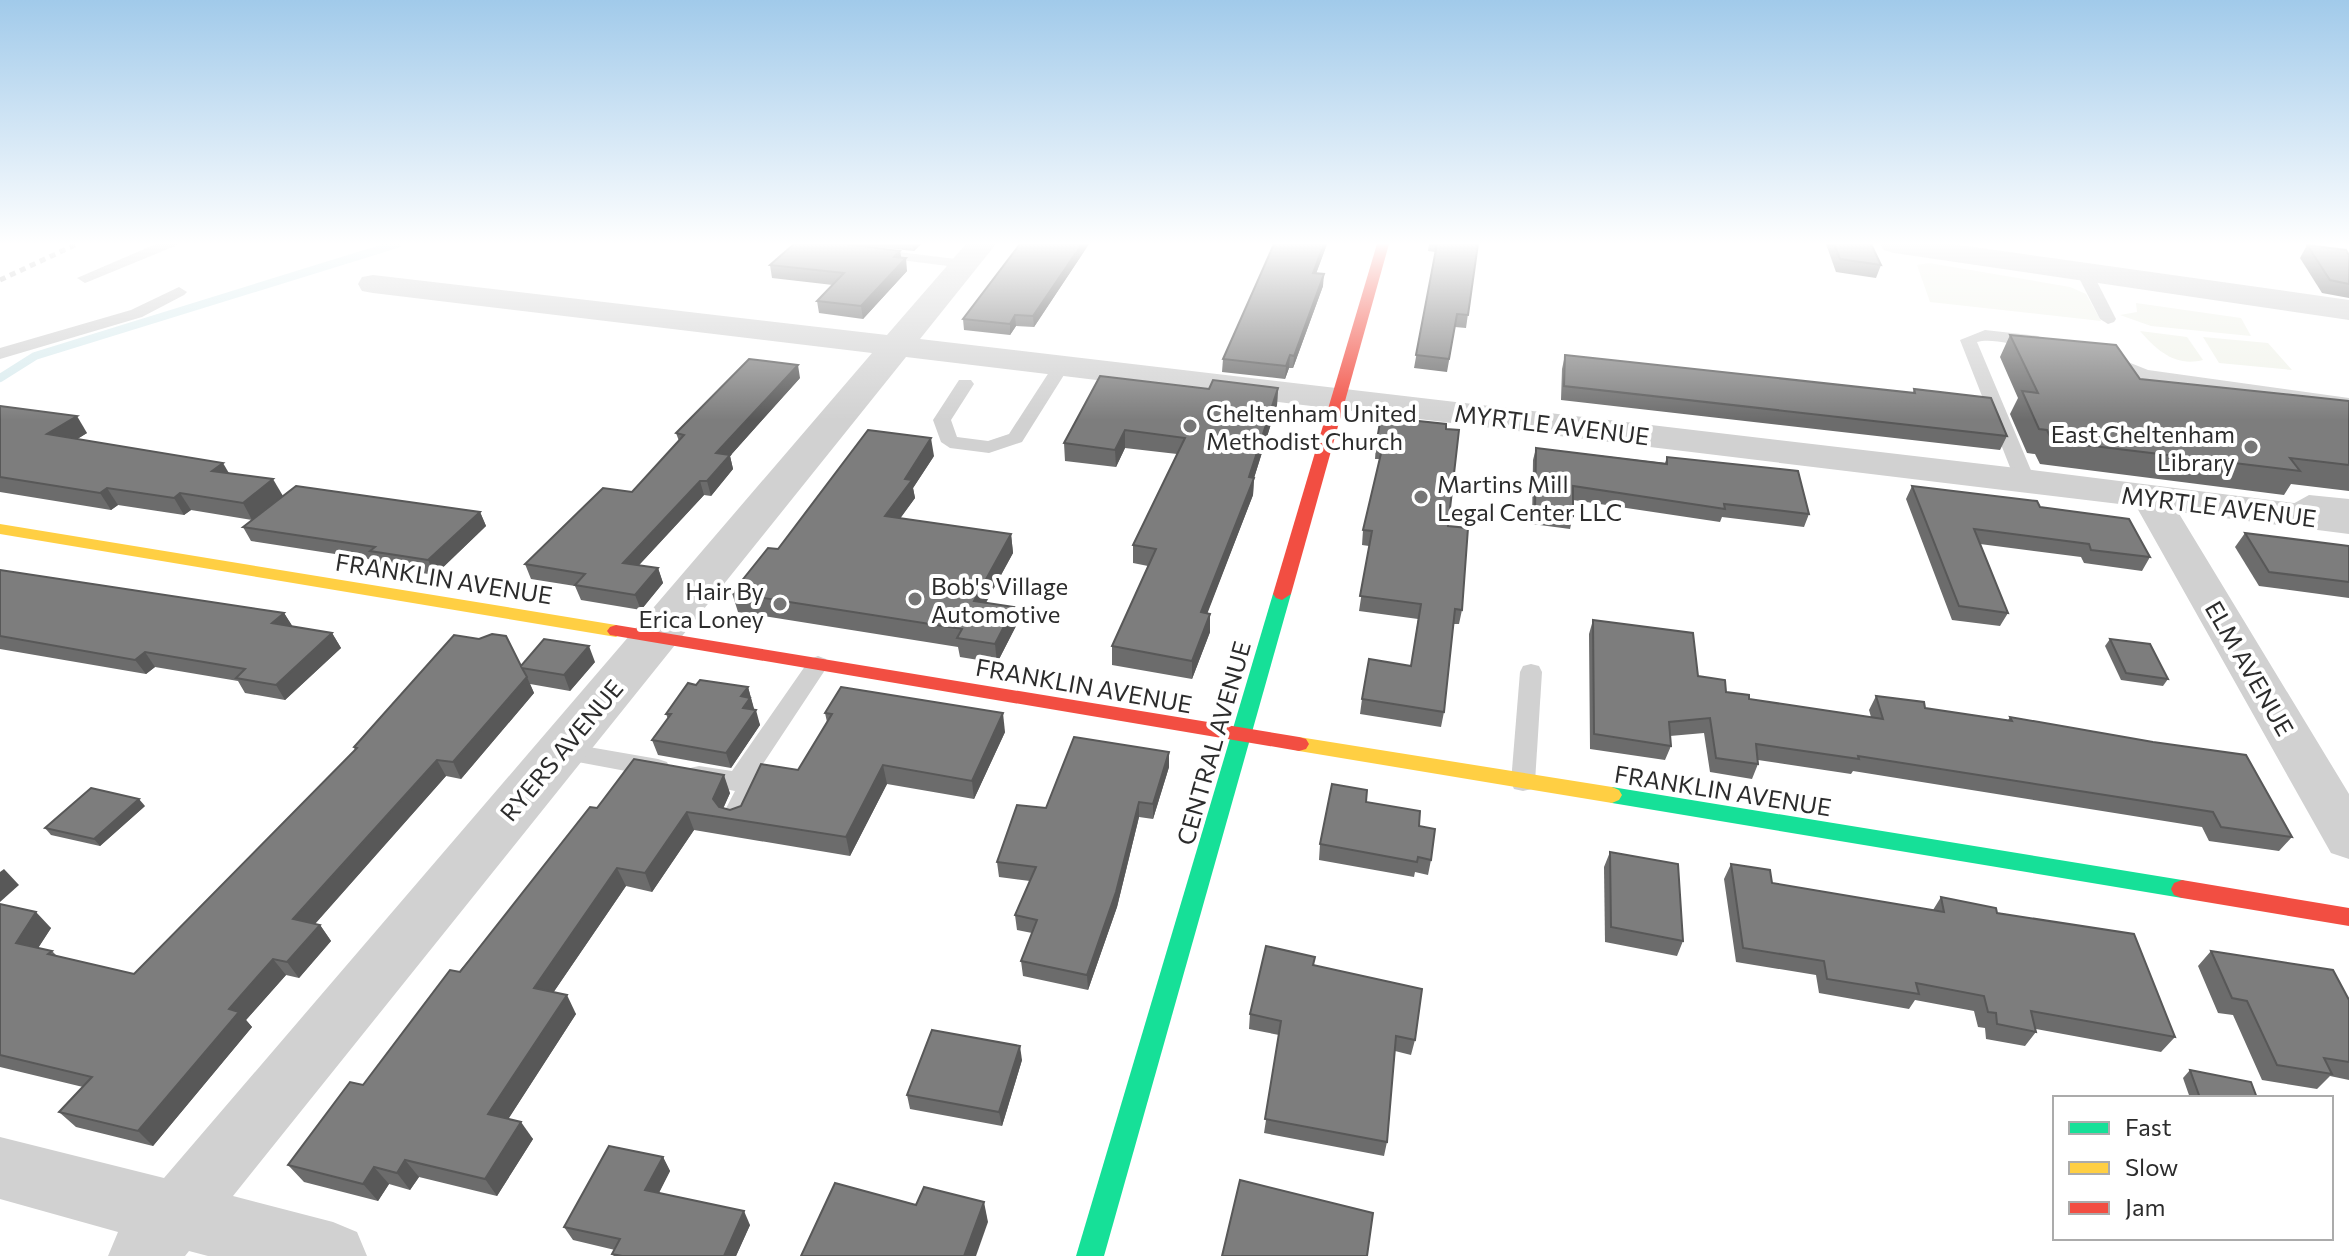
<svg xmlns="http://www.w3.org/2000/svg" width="2349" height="1256" font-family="Commissioner,sans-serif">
<rect width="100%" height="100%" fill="#fff"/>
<g fill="#f1f3eb">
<path d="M1929,263l141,24 16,7 15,27 -171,-19 -13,-37z"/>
<path d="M2136,303l105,15 10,18 -100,-10 -31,-11 17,-3z"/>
<path d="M2140,331l47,6 16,23c-27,7 -46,-9 -63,-29z"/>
<path d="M2203,337l65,6 24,27 -73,-7z"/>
</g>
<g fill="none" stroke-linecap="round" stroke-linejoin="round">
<path stroke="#d8ebee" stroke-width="8" d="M0,378l35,-22 362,-112"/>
<g fill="#d1d1d1" fill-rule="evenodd">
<path d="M156,244h24l-90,37 -5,2 -8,-5z"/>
<path d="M874,249l90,11 7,4 -7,4 -95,-12v-6z"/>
<path d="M2084,267l8,5 24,47 -2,3 -6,2 -8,-5 -24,-47z"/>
<path d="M179,287l8,5 -3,3 -42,22 -142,42v-11l131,-38z"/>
<path d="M1985,330l53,6 8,5c-16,13 -48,-5 -69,1l58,138 -3,4h-14l-3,-4 -55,-140z"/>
<path d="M2113,349l6,1 4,10 25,10 201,28v10l-211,-29 -28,-12 -5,-13z"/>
<path d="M1061,362l8,5 -47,75 -33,11 -39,-5 -9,-6 -8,-22 26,-40h12l3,4 -23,36 6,17 31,4 21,-7 46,-71z"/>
<path d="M2309,495l40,4v12l-37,-4 -27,13 -10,-6z"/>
<path d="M818,656l8,3 3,5 -74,112 9,8 -20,39 -9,3 -9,-3 -4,-7 13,-25 -45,-9 -3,-7 3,-7 9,-2 33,5 78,-112z"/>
<path d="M1531,664l8,2 3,6 -7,110 -3,7 -9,2 -9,-2 -3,-7 9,-110 3,-6z"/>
<path d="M560,742l98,17 9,3 3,6 -3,6 -9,3 -107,-20 -3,-6 3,-6z"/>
</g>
<g fill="#d1d1d1" fill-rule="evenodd">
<path d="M966,244h30l-76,95 1105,130 324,41v24l-171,-22 171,282v65l-18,-6 -195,-347 -1230,-149 -673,839 100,26 24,10 10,24h-159l-19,-5 -4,5h-77l10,-24 -118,-33v-62l164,41 708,-825 -499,-60 -11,-2 -4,-7 4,-7 11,-2 514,60z"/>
<path d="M1880,244h73l396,56v20l-455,-67 -10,-3z"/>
</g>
<g fill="#16e098" fill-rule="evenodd">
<path d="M1282,588l9,6 -187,662h-28l197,-662z"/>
<path d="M1612,787l570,93 8,3 3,6 -3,6 -8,3 -570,-95 -7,-3 -3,-5 3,-5z"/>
</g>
<g fill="#ffcf43" fill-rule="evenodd">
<path d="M0,524l616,101 9,6 -9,6 -616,-103z"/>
<path d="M1299,737l313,50 7,3 3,5 -3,5 -7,3 -313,-52 -7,-2 -3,-5 3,-5z"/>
</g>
<g fill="#f24e42" fill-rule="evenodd">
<path d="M1377,244h12l-98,350 -9,6 -6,-2 -3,-4z"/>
<path d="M616,625l683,112 7,2 3,5 -3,5 -7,2 -689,-116 -3,-4 3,-4z"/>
<path d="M2182,880l167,28v18l-167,-28 -8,-3 -3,-6 3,-6z"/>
</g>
<path stroke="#b8b8b8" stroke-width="5" stroke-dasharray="6 5" stroke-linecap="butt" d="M0,280l77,-36"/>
</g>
<g fill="#6c6c6c">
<path d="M794,244h127l-7,7 -57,-6 43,6 1,7 6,13 -44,48 -44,-6 -2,-12 16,-16 -61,-7 -2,-13z"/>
<path d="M1089,244l-55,83 -18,-1 -6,9 -46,-5 -1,-11z"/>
<path d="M1274,244h53l-11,29 7,13 -30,82h-4l-4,11 -63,-7 1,-13z"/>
<path d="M1429,244h49l-12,84 -11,-1 -8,45 -33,-4 21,-116 -7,-1z"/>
<path d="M1826,244h45l10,21 -5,13 -40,-6z"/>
<path d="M2307,245l42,10v43l-27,-5 -22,-35z"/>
<path d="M2010,335l130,44 209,22v90l-58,-7 -7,11 -244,-31 -5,-10 -8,-1 -17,-39 8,-16 -18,-41z"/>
<path d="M1565,355l348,38 1,-4 93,47 -7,14 -439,-50 1,-31z"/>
<path d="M800,378l-70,78 3,13 -22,27 -7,-1 -65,70 19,3 5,15 -22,27 -60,-10 -6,-14 -44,-7 -6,-15 107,-72 47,-51 -3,-8z"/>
<path d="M1278,388l-1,17 -23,73 -1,17 -46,118 3,1v18l-18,47 -80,-14v-19l36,-80 -15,-3v-18l44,-91 -52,-6 -9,19 -51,-6 -1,-18 145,-54z"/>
<path d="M0,406l87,27 -10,6 152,34 54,23 197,16 6,14 -51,49 -58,-9 -3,-6 -123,-19 -8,-14 9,-7 -61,-10 -7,5 -66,-10 -7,5 -111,-18z"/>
<path d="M1446,429l2,97 14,84 -3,14h-6l-9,88 -3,15 -81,-13 2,-15 49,-33 7,-47 -59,-8 10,-65 -7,-1 1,-15 17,-71h-5l1,-14z"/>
<path d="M1536,448l129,15 2,-6 142,57 -5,13 -82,-10 -2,5 -147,-22v16l-3,13 -38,-5 1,-64z"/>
<path d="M934,456l-21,32 2,10 -15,20 111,16 2,19 -27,50 30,23 -19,37 -37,-6 -2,-10 -220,-35 -6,-19 46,-44z"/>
<path d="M1912,486l128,21 110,50 -8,14 -58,-8 -3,-6 -101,-13 28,69 -8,13 -48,-6 -46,-121z"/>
<path d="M2245,533l104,13v52l-90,-12 -24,-39z"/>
<path d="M0,570l284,43 8,13 40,7 9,15 -56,52 -40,-7 -7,-12 -83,-14 -9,7 -146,-25z"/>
<path d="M1593,620l133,72 23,7 122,18 -2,-7 7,-14 49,12 83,12 2,-3 282,120 -13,14 -70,-10 -7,-14 -349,-56 -2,3 -93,-14v4l-6,15 -42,-7 -6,-39 -34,3 1,10 -6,14 -75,-11 -1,-115z"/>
<path d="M2110,639l58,40 -5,7 -42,-6 -16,-34z"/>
<path d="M595,662l-25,29 -40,-7 4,9 -73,86 -15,-3 -131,148 5,1 11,16 -32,37 -13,-3 -40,45 6,7 -99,119 -77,-19 -17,-15 24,-25 -83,-20v-163l51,24 -13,20 14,3 5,5 77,18 221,-224 -1,-3 167,-81z"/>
<path d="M696,685l52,2 6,23 6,15 -29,43 -73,-13 -6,-15 16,-21 -2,-5z"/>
<path d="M825,713l180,19 -31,67 -87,-15 -37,72 -156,-26 -42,62 -26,-6 -73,107 23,21 -68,105 25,20 -36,57 -78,-19 -9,13 -21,-6 -11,17 -74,-19 -16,-17 75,-80 234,-277 133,-15 -7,16 7,1 11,-4 57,-36 29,-48z"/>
<path d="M1169,752v15l-16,52 -14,-2 -22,90 -29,83 -65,-14 -2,-15 11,-28 -15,-3 -2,-15 15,-34 -31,-4 -2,-15z"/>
<path d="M1366,802l53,24 12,34 -3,15 -13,-3 -1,5 -95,-17 1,-16z"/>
<path d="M145,806l-45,40 -49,-11 -6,-7z"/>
<path d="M1610,852l73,89 -6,15 -72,-14 -1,-75z"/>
<path d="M1731,864l41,19 161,27 8,-13 56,16 178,124 -14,15 -125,-23v3l-11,14 -39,-7 -1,-11 -7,-1 -4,-16 -59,-11 -6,9 -90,-16 -3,-18 -80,-13 -12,-83z"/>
<path d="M2211,951l138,49v80l-19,-4 -13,13 -55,-9 -29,-65 -15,-2 -20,-47z"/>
<path d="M1314,965l101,75 -4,15 -16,-4 -8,91 -3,14 -120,-23 15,-98 -30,-6 1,-15z"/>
<path d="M1022,1060l-20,66 -92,-17 -3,-14z"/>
<path d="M2190,1070l67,28h-67l-7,-20z"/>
<path d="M663,1157l7,14 -11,22 91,32 -14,31h-122l-2,-2 3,-4 -42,-10 -9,-13z"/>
</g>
<g fill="#585858">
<path d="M913,244h8l-7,7z"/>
<path d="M1082,244h7l-55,83 -1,-11z"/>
<path d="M1324,244h3l-15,41 1,-12z"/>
<path d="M900,251l2,11 4,-4 1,13 -44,48 -2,-13 33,-49z"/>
<path d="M1324,274l-1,12 -30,82 1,-12z"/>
<path d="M1015,315l1,11 -6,9v-11z"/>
<path d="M1290,355l-1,13 -4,11 1,-13z"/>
<path d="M798,365l2,13 -70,78 3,13 -22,27 -4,-15 9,-28z"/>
<path d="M1278,388l-1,17 -23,73 -1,17 -52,135v-18l48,-135z"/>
<path d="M77,416l10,17 -29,18 -11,-17z"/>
<path d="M1125,430v18l-9,19 -1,-17z"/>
<path d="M931,438l3,18 -21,32 2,10 -26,36 -4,-18 20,-37z"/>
<path d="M223,463l10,17 -21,-9z"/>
<path d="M273,479l10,17 -31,24 -9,-17z"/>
<path d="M700,481l4,14 -76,82 -5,-14z"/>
<path d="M107,488l11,17 -7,5 -11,-17z"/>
<path d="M180,493l11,17 -7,5 -10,-17z"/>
<path d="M480,512l6,14 -51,49 -7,-15z"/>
<path d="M1011,534l2,19 -37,67 -2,-19z"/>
<path d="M658,568l5,15 -22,27 -6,-15z"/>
<path d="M1014,607l2,19 -19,37 -2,-19z"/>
<path d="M284,613l9,14 -21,-4z"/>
<path d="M1210,614v18l-18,47v-18z"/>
<path d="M332,633l9,15 -56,52 -9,-15z"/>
<path d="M589,646l6,16 -25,29 -6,-16z"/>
<path d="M145,652l10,15 -9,7 -11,-14z"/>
<path d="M527,677l7,16 -73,86 -8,-17z"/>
<path d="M748,687l7,25 1,-2 4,15 -29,43 -5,-15 15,-57z"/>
<path d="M1003,713l2,19 -31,67 -2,-18z"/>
<path d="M1169,752v15l-16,52v-15z"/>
<path d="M437,760l9,16 -141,159 -12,-16z"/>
<path d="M883,765l4,19 -37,72 -4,-19z"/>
<path d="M724,775l6,18 -11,24 -6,-18z"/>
<path d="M139,799l6,7 -45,40 -6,-7z"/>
<path d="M1139,802v15l-22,90 -29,83 -1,-15z"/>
<path d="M687,812l7,18 -42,62 -7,-19z"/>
<path d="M617,868l9,18 -82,120 -10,-18z"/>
<path d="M4,869l15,16 -19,17v-30z"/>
<path d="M36,912l15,16 -20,31 -15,-16z"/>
<path d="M320,925l11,16 -32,37 -12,-16z"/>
<path d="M273,959l13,16 -40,45 6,7 -99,119 -15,-15 91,-122z"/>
<path d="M567,995l9,19 -76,118 -12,-18z"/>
<path d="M1020,1046l2,14 -20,66 -3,-14z"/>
<path d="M521,1122l12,17 -36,57 -12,-17z"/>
<path d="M663,1157l7,14 -17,33 -8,-14z"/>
<path d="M405,1160l14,17 -9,13 -13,-17z"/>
<path d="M374,1167l15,17 -11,17 -15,-17z"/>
<path d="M984,1202l4,20 -12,34h-12z"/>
<path d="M744,1211l6,14 -14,31h-12z"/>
</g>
<g fill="#7d7d7d" stroke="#585858" stroke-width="2">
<path d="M794,244h51l55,7 -6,6 12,1 -45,48 -44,-5 27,-28 -74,-8z"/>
<path d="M1020,244h62l-49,72 -18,-1 -5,9 -47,-5z"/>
<path d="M1274,244h50l-11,29 11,1 -30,82 -4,-1 -4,11 -63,-7z"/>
<path d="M1437,244h41l-10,71 -11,-1 -8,45 -33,-4z"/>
<path d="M1834,244h37l10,21 -41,-6z"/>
<path d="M2307,245l39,5 3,5v29l-19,-4z"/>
<path d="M2010,335l106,10 24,34 209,22v64l-59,-7 10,13 -248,-30 -5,-11 -8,-1 -17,-38 16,2z"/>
<path d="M1565,355l350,38 -1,-4 77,9 16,38 -443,-50z"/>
<path d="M749,359l49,6 -82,88 14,2 -23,26h-7l-77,82 35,5 -23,27 -60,-10 10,-11 -60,-10 78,-76 29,4 52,-57 -8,-2z"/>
<path d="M1100,376l109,13 4,-9 65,8 -29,89 5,1 -53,134 9,2 -18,47 -80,-15 44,-97 -23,-4 52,-107 -60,-8 -10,20 -51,-7z"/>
<path d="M0,406l77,10 -30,18 176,29 -11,8 61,8 -30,24 -63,-10 -6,5 -67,-10 -7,5 -100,-16z"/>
<path d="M1381,417l65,7v5l13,1 -11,96 20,2 -6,82 -7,-1 -11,103 -82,-13 7,-40 42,7 10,-62 -61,-8 12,-65 -9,-1 20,-85h-7z"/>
<path d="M868,430l63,8 -26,41 7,1 -27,36 126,18 -37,67 40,6 -19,37 -38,-6 5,-9 -230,-36 36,-45 10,1z"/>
<path d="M1536,448l131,16v-7l131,14 11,43 -85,-10 1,5 -152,-23v30l-38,-5z"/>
<path d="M296,486l184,26 -52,48 -58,-9 5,-4 -132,-20z"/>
<path d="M1912,486l125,15 3,6 89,12 21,38 -59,-7 -2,-6 -115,-15 34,84 -49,-7z"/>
<path d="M2245,533l104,13v36l-80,-10z"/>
<path d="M0,570l284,43 -12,10 60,10 -56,52 -40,-7 9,-9 -100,-17 -10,8 -135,-24z"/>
<path d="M1593,620l100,13 5,43 27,4 1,12 23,3v4l134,20 -7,-23 48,6 1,6 87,13 -2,-4 143,25 93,13 46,82 -71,-10 -8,-15 -355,-56 1,3 -103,-15 2,20 -42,-6 -6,-40 -41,4 2,24 -77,-12z"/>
<path d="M492,634l14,2 15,30 23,-27 45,7 -25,29 -42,-7 5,9 -74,85 -16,-2 -144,159 27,6 -33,37 -14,-3 -44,50 10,3 -101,119 -79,-19 33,-35 -92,-22v-151l36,8 -20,31 36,8 -4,3 86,20 223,-226 -3,-1 100,-112 25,4z"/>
<path d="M2110,639l40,5 18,35 -42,-6z"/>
<path d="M700,680l48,7 -7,9 9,2 -7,10 13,2 -30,43 -74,-13 19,-26h-5l22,-31 8,2z"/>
<path d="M841,687l162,26 -31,68 -89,-16 -37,72 -159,-25 -42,61 -28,-5 -83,120 33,7 -79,119 33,8 -36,57 -80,-19 -8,13 -23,-6 -11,17 -75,-19 62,-83 13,3 87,-115 10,2 130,-165 7,1 37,-49 90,16 -11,24 6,8 11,3 11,-4 20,-42 37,6 34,-56 -7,-1z"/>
<path d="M1074,737l95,15 -16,52 -14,-2 -23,90 -29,83 -66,-14 16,-41 -22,-5 21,-48 -39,-5 20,-57 29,3z"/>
<path d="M1332,784l35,6 -1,12 54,9 -1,15 16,3 -4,31 -13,-3 -1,5 -97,-18z"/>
<path d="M91,788l48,11 -45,40 -49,-11z"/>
<path d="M1610,852l68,12 5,77 -72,-14z"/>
<path d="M1731,864l39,6 2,13 172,29 -3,-15 55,11 1,5 137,21 41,103 -144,-26 5,21 -39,-8 -1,-11 -8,-1 -4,-16 -68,-13 3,11 -92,-15 -3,-18 -81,-13z"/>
<path d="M1266,946l49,11 -2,8 109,24 -7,51 -19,-4 -9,106 -122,-23 16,-98 -31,-7z"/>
<path d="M2211,951l122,19 16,30v62l-25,-4 8,16 -55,-9 -30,-64 -15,-3z"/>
<path d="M932,1030l88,16 -21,66 -92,-17z"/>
<path d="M2190,1070l61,12 6,16h-57z"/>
<path d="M609,1146l54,11 -18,33 99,21 -20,45h-102l-10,-2 8,-15 -56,-12z"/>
<path d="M1240,1180l133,33 -6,43h-145z"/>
<path d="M835,1183l81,22 8,-18 60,15 -20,54h-163z"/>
</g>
<linearGradient id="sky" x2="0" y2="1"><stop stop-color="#a1caea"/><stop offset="0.58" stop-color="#fff"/><stop offset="1" stop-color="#fff" stop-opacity="0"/></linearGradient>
<rect width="2349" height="420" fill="url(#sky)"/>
<g fill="#767676" stroke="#fff" stroke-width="3">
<circle cx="1190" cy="426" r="8"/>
<circle cx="2251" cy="447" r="8"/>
<circle cx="1421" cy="497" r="8"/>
<circle cx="915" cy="599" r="8"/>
<circle cx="780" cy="604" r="8"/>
</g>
<g text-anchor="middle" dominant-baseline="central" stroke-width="8" stroke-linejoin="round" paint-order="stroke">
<g font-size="24" fill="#2c2c2c" stroke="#fff" text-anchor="start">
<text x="1206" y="412">Cheltenham United<tspan x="1206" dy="28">Methodist Church</tspan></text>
<text x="2235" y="433" text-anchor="end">East Cheltenham<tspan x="2235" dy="28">Library</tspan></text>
<text x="1437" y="483">Martins Mill<tspan x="1437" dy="28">Legal Center LLC</tspan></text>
<text x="931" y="585">Bob's Village<tspan x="931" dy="28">Automotive</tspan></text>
<text x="764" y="590" text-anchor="end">Hair By<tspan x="764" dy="28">Erica Loney</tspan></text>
</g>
<g font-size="24" fill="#2c2c2c" stroke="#fff">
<text transform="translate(1552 424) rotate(7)">MYRTLE AVENUE</text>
<text transform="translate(2219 506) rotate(7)">MYRTLE AVENUE</text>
<text transform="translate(444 578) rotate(9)">FRANKLIN AVENUE</text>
<text transform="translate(2250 668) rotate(60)">ELM AVENUE</text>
<text transform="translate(1084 685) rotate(10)">FRANKLIN AVENUE</text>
<text transform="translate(1213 743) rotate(-74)">CENTRAL AVENUE</text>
<text transform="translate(561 750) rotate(-50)">RYERS AVENUE</text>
<text transform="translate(1723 790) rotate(9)">FRANKLIN AVENUE</text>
</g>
</g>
<rect x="2053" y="1096" width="280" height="144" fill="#ffffff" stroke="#ababab" stroke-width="2"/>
<rect x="2069" y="1122" width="40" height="12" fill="#16e098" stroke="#ababab" stroke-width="2"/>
<text x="2125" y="1136" font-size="24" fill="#2c2c2c">Fast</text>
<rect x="2069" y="1162" width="40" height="12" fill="#ffcf43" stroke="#ababab" stroke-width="2"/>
<text x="2125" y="1176" font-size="24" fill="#2c2c2c">Slow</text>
<rect x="2069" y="1202" width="40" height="12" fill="#f24e42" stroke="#ababab" stroke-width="2"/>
<text x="2125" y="1216" font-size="24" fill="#2c2c2c">Jam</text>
</svg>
